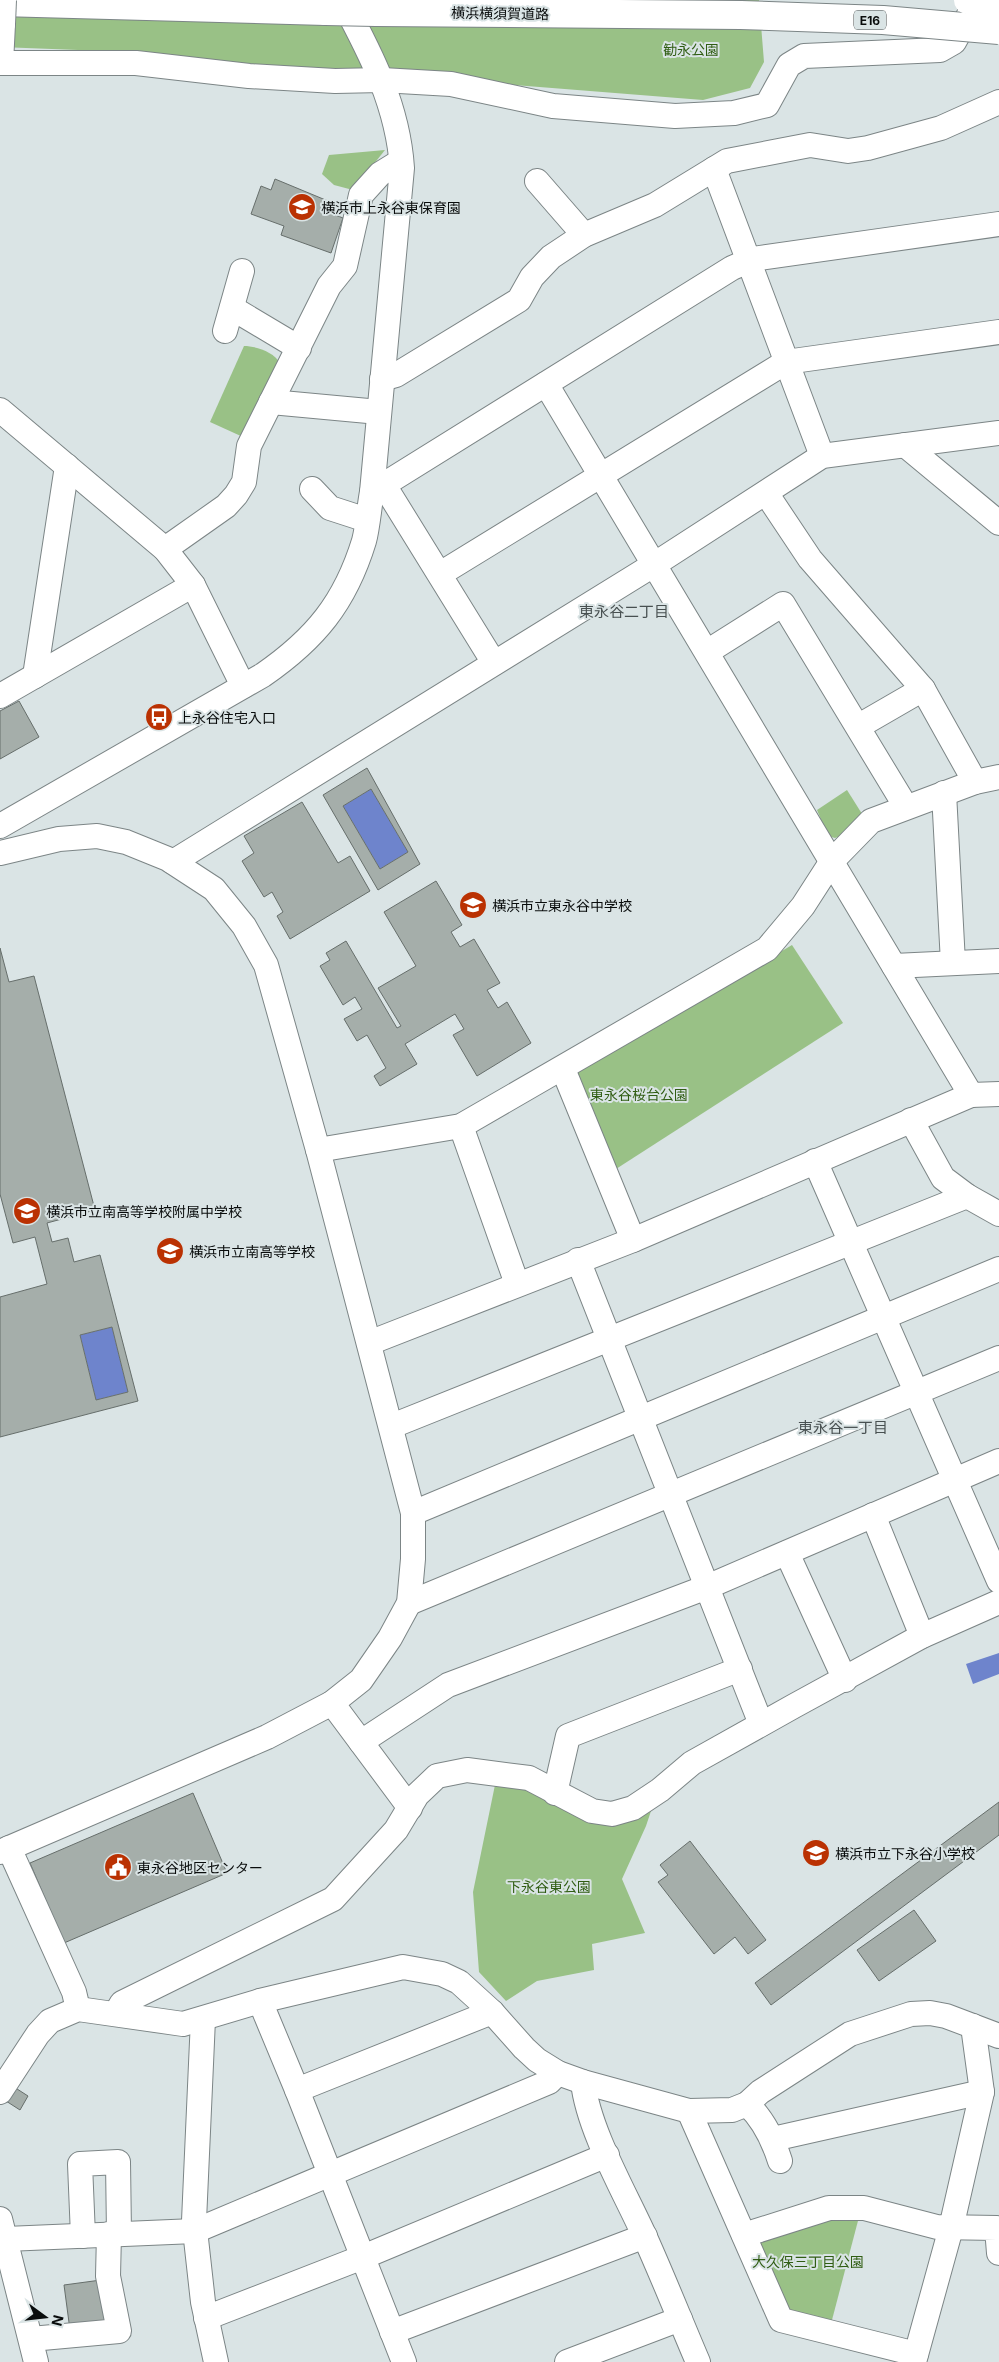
<svg xmlns="http://www.w3.org/2000/svg" width="999" height="2362" font-family="Inter,'Noto Sans JP',sans-serif">
<rect width="100%" height="100%" fill="#dae4e5"/>
<g fill="#99c186">
<path d="M0,0h759l5,62 -14,26 -47,12 -625,-50 -78,-3z"/>
<path d="M385,150l-32,40 -19,-5 -12,-11 7,-19z"/>
<path d="M244,346c12,0 30,6 36,17l-37,74 -33,-15z"/>
<path d="M847,790l17,27 -21,18 -8,3 -7,-2 -11,-26z"/>
<path d="M792,945l51,78 -227,146 -43,-95z"/>
<path d="M496,1780l16,1 59,31 83,-10 -8,24 -24,53 23,54 -53,11 2,26 -57,11 -31,20 -27,-29 -6,-80z"/>
<path d="M832,2217h27l-27,103 -42,-8 -31,-70z"/>
</g>
<g fill="#6e84cc">
<path d="M371,789l37,63 -28,17 -37,-63z"/>
<path d="M112,1327l16,65 -32,8 -16,-65z"/>
<path d="M999,1653v21l-26,10 -7,-20z"/>
</g>
<g fill="#a5aeaa" stroke="#666e6b" fill-rule="evenodd">
<path d="M275,179l53,22 -3,10 18,7 -12,35 -50,-18 3,-9 -33,-12 10,-28 10,4z"/>
<path d="M19,701l20,36 -39,22v-48z"/>
<path d="M367,768l53,96 -42,26 -55,-95zM371,789l37,63 -28,17 -37,-63z"/>
<path d="M302,802l36,61 12,-7 20,35 -80,48 -13,-23 6,-4 -11,-20 -8,5 -22,-36 12,-8 -10,-17z"/>
<path d="M436,881l26,44 -11,7 9,15 14,-8 26,44 -13,7 11,18 9,-6 24,41 -54,33 -24,-41 11,-6 -9,-15 -50,30 12,20 -37,22 -6,-10 12,-8 -19,-33 -10,6 -13,-22 18,-10 -7,-12 -12,8 -23,-39 10,-6 -4,-7 20,-12 51,87 4,-2 -23,-38 38,-22 -32,-54z"/>
<path d="M0,948l9,34 25,-6 61,234 -48,13 5,19 16,-4 6,24 26,-7 38,146 -138,36v-140l47,-13 -12,-47 -22,6 -13,-49zM112,1327l16,65 -32,8 -16,-65z"/>
<path d="M193,1793l34,80 -163,70 -34,-80z"/>
<path d="M999,1802v33l-228,170 -16,-22z"/>
<path d="M690,1841l76,99 -18,14 -13,-17 -21,17 -56,-72 10,-7 -8,-10z"/>
<path d="M914,1910l22,31 -57,40 -22,-31z"/>
<path d="M14,2087l14,9 -8,14 -14,-9z"/>
<path d="M101,2280l6,45 -37,5 -6,-45z"/>
</g>
<g fill="none" stroke-linecap="round" stroke-linejoin="round">
<g stroke="#7c8586" stroke-width="26">
<g id="minor">
<path d="M0,63h136l113,13 86,5 47,-1 69,4 102,22 122,10 59,-3 33,-8 22,-40 15,-9 136,-6 14,-8 16,-29"/>
<path d="M1,63l2,-39"/>
<path d="M714,169l108,287"/>
<path d="M537,181l47,54"/>
<path d="M232,308l67,40"/>
<path d="M225,331l17,-60"/>
<path d="M382,379l14,-4 123,-75 13,-23 19,-20 33,-22 71,-30 72,-44 83,-16 38,6 20,-3 73,-20 58,-26"/>
<path d="M271,402l108,10"/>
<path d="M0,410l165,139 28,36 50,101"/>
<path d="M905,445l94,78"/>
<path d="M384,485l110,178"/>
<path d="M312,489l18,19 37,12"/>
<path d="M372,492l360,-224 21,-9 246,-35"/>
<path d="M766,493l44,66 113,130 52,93"/>
<path d="M165,549l61,-43 10,-11 8,-13 5,-36 80,-160 16,-20 16,-71 19,-21 21,-13"/>
<path d="M440,574l346,-212 213,-30"/>
<path d="M707,652l76,-48 123,203"/>
<path d="M35,676l32,-210"/>
<path d="M0,696l193,-111"/>
<path d="M859,726l64,-37"/>
<path d="M944,793l9,170"/>
<path d="M0,826l263,-151c52,-36 82,-72 101,-134 4,-15 5,-33 8,-49l30,-324c-4,-62 -31,-114 -60,-168"/>
<path d="M0,853l59,-14 38,-3 29,6 42,17 46,30 30,37 22,39 52,185 143,-24 306,-177 36,-43 29,-45 39,-40 104,-39 24,-5"/>
<path d="M173,862l482,-298 167,-108 177,-23"/>
<path d="M894,966l105,-5"/>
<path d="M563,1069l70,171"/>
<path d="M971,1095l28,-1"/>
<path d="M911,1120l32,58 24,18 32,18"/>
<path d="M461,1126l56,158"/>
<path d="M815,1161l184,420"/>
<path d="M578,1260l183,464"/>
<path d="M369,1343l264,-103 338,-145 -425,-711"/>
<path d="M392,1426l575,-230"/>
<path d="M413,1513l586,-244"/>
<path d="M873,1515l49,121"/>
<path d="M787,1553l58,127"/>
<path d="M409,1603l590,-245"/>
<path d="M332,1703l78,105"/>
<path d="M361,1742l87,-57 259,-98 292,-126"/>
<path d="M555,1793l13,-57 172,-67"/>
<path d="M9,1848l65,144 4,17"/>
<path d="M0,1852l267,-115 65,-34 29,-23 29,-42 19,-35 4,-44v-46l-95,-363"/>
<path d="M260,2001l37,89 107,272"/>
<path d="M116,2013l6,-10 211,-104 63,-69 21,-35 20,-19 30,-6 62,8 63,33 20,3 21,-6 27,-18 32,-27 102,-57 128,-70 77,-34"/>
<path d="M203,2019l-9,202 9,81 13,60"/>
<path d="M583,2082c5,47 41,109 61,153 19,42 36,85 54,127"/>
<path d="M297,2090l195,-78"/>
<path d="M0,2092l38,-58 12,-13 28,-12 105,15 77,-23 143,-34 39,7 17,8 33,30 32,36 13,12 21,13 25,9 106,29 43,-1 15,-6 13,-12 90,-58 61,-20 19,-1 16,3 53,20"/>
<path d="M747,2104c17,16 26,35 33,57"/>
<path d="M689,2111l92,209 135,34"/>
<path d="M773,2139l209,-47"/>
<path d="M0,2219l36,143"/>
<path d="M744,2235l85,-27h35l73,19 60,1 2,25"/>
<path d="M83,2236l-3,-72 38,-2 1,72"/>
<path d="M0,2241l6,-2 189,-8 354,-149 9,-9"/>
<path d="M206,2318l157,-61 244,-102"/>
<path d="M392,2332l253,-96"/>
<path d="M31,2339l88,-8 -11,-55 1,-42"/>
<path d="M567,2362l113,-43"/>
<path d="M914,2362l37,-134 31,-136 -9,-66"/>
</g>
</g>
<g stroke="#7c8586" stroke-width="30">
<g id="highway">
<path d="M0,2l326,9"/>
<path d="M376,12l365,3"/>
</g>
</g>
<use href="#minor" stroke="#fff" stroke-width="24"/>
<use href="#highway" stroke="#fff" stroke-width="28"/>
<g stroke="#7c8586" stroke-width="26" stroke-linecap="butt">
<path id="minor-bridge" d="M3,24l1,-24"/>
</g>
<g stroke="#7c8586" stroke-width="30" stroke-linecap="butt">
<g id="highway-bridge">
<path d="M968,0l31,3"/>
<path d="M326,11l50,1"/>
<path d="M741,15l142,5 116,10"/>
</g>
</g>
<use href="#minor-bridge" stroke="#fff" stroke-width="24"/>
<use href="#highway-bridge" stroke="#fff" stroke-width="28"/>
</g>
<defs>
<g id="school-disc" transform="scale(1.4375)"><circle r="9.5" fill="#ba3102" stroke="#dae4e5"/><path d="M0-5L7-2L0 1L-7-2ZM-4 1L0 2.5L4 1V4Q0 6-4 4Z" fill="#fff"/></g>
<g id="bus-disc" transform="scale(1.4375)"><circle r="9.5" fill="#ba3102" stroke="#dae4e5"/><path d="M-5-6H5V4H4V6H2V4H-2V6H-4V4H-5ZM-3.5-4V0h7V-4ZM-3.5 1.2v1.5H-2V1.2ZM2 1.2v1.5H3.5V1.2Z" fill="#fff"/></g>
<g id="civic-disc" transform="scale(1.4375)"><circle r="9.5" fill="#ba3102" stroke="#dae4e5"/><path d="M-.6-6.5H3V-4.5H.6V-3L4-1V1h2V6H-6V1h2V-1L-.6-3ZM-1.2 2.5V6h2.4V2.5Z" fill="#fff"/></g>
</defs>
<g fill-rule="evenodd">
<use href="#school-disc" x="302" y="207"/>
<use href="#bus-disc" x="159" y="717"/>
<use href="#school-disc" x="473" y="905"/>
<use href="#school-disc" x="27" y="1211"/>
<use href="#school-disc" x="170" y="1251"/>
<use href="#school-disc" x="816" y="1853"/>
<use href="#civic-disc" x="118" y="1867"/>
</g>
<g text-anchor="middle" dominant-baseline="central" stroke-width="4" stroke-linejoin="round" paint-order="stroke">
<rect fill="#dae4e5" stroke="#484d4d" stroke-width="1" x="854" y="10.5" width="32" height="19" rx="4"/>
<g font-size="12" font-weight="bold" fill="#090c0c">
<text x="870" y="20">E16</text>
</g>
<g font-size="14" fill="#090c0c" stroke="#dae4e5">
<text transform="translate(500 13) rotate(1)">横浜横須賀道路</text>
</g>
<g font-size="14" fill="#305d13" stroke="#dae4e5">
<text x="691" y="49">勧永公園</text>
<text x="639" y="1094">東永谷桜台公園</text>
<text x="549" y="1886">下永谷東公園</text>
<text x="808" y="2261">大久保三丁目公園</text>
</g>
<g font-size="14" fill="#090c0c" stroke="#dae4e5" text-anchor="start">
<text x="321" y="207">横浜市上永谷東保育園</text>
<text x="178" y="717">上永谷住宅入口</text>
<text x="492" y="905">横浜市立東永谷中学校</text>
<text x="46" y="1211">横浜市立南高等学校附属中学校</text>
<text x="189" y="1251">横浜市立南高等学校</text>
<text x="835" y="1853">横浜市立下永谷小学校</text>
<text x="137" y="1867">東永谷地区センター</text>
</g>
<g font-size="15" fill="#485051" stroke="#dae4e5">
<text x="624" y="611">東永谷二丁目</text>
<text x="843" y="1427">東永谷一丁目</text>
</g>
</g>
<g transform="translate(45 2317) rotate(105)" stroke="#dae4e5" stroke-width="4" paint-order="stroke">
<path d="M0-4L9 19L0 12L-9 19Z" fill="#090c0c"/>
<text y="-8" font-size="14" font-weight="bold" text-anchor="middle" fill="#090c0c">N</text>
</g>
</svg>
